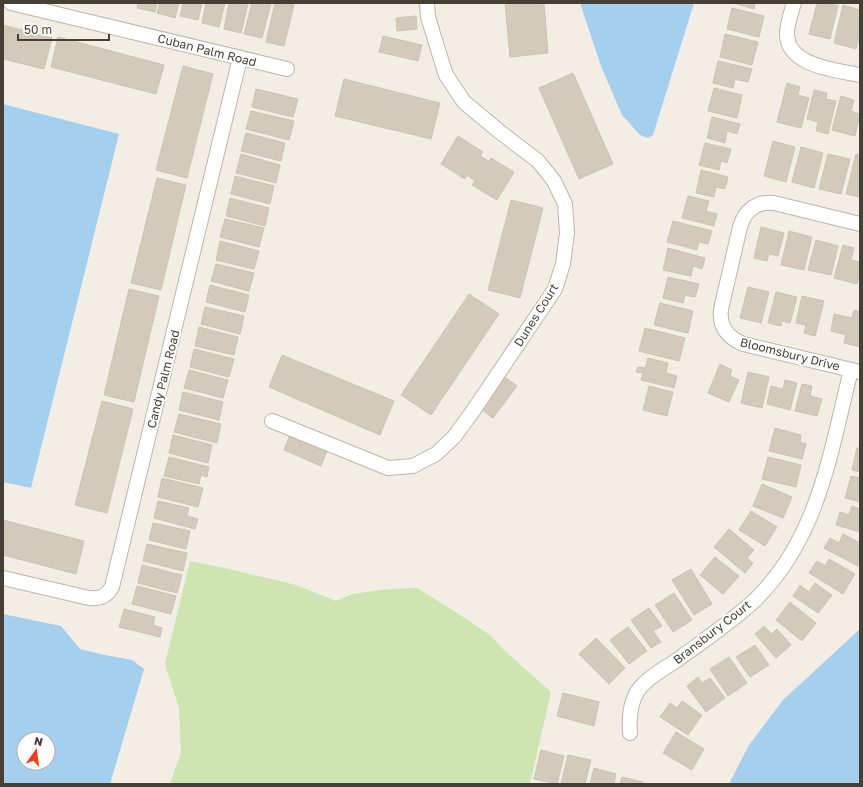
<svg xmlns="http://www.w3.org/2000/svg" width="863" height="787" font-family="'Golos Text',sans-serif">
<rect width="100%" height="100%" fill="#f2eee6"/>
<path fill="#cde5b0" d="M190,561l35,7 71,17 40,16 16,-7 36,-5 29,-1 37,23 36,24 13,14 48,43 -21,92h-360l11,-32 -2,-44 -14,-44z"/>
<g fill="#a4cfed" fill-rule="evenodd">
<path d="M580,3h114l-41,132 -5,3 -8,-3 -18,-20 -21,-49z"/>
<path d="M3,104l116,30 -88,354 -28,-6z"/>
<path d="M3,614l58,12 19,23 25,6 27,5 12,9 -34,115h-107zM24,739h24v24h-24z"/>
<path d="M860,629v155h-131l20,-39 34,-45z"/>
</g>
<g fill="#d3cabc" stroke="#cec2af">
<path d="M138,3h19l-2,9 -18,-4z"/>
<path d="M160,3h19l-4,15 -18,-5z"/>
<path d="M183,3h19l-4,17 -18,-4z"/>
<path d="M206,3h19l-6,24 -17,-4z"/>
<path d="M229,3h19l-7,30 -17,-4z"/>
<path d="M252,3h19l-9,35 -18,-4z"/>
<path d="M275,3h10l9,2 -10,41 -18,-4z"/>
<path d="M505,3h39l4,50 -38,4z"/>
<path d="M734,3h21l-1,6z"/>
<path d="M817,3h11l10,3 -8,33 -21,-5z"/>
<path d="M843,5l17,5v25l-4,14 -22,-6z"/>
<path d="M732,8l32,8 -5,21 -32,-8z"/>
<path d="M416,16l1,13 -20,2 -1,-13z"/>
<path d="M3,25l49,13 -8,31 -41,-10z"/>
<path d="M725,34l33,8 -6,23 -32,-8z"/>
<path d="M383,36l39,9 -4,16 -39,-9z"/>
<path d="M58,37l106,28 -8,29 -105,-27z"/>
<path d="M718,61l34,8 -4,13 -13,-3 -2,9 -20,-5z"/>
<path d="M183,66l30,8 -26,104 -31,-8z"/>
<path d="M573,73l40,91 -34,15 -40,-91z"/>
<path d="M344,79l96,24 -9,36 -96,-23z"/>
<path d="M787,83l13,4 -2,8 11,3 -8,30 -24,-6z"/>
<path d="M714,88l28,7 -5,23 -29,-7z"/>
<path d="M256,89l42,10 -5,18 -41,-10z"/>
<path d="M814,90l13,3 -1,6 10,2 -8,33 -12,-3 2,-9 -11,-3z"/>
<path d="M841,96l13,4 -3,11 9,3 -5,22 -23,-6z"/>
<path d="M251,111l43,10 -5,19 -43,-11z"/>
<path d="M712,117l28,7 -3,10 -10,-3 -2,12 -18,-5z"/>
<path d="M246,133l39,10 -4,18 -40,-10z"/>
<path d="M458,136l25,16 -3,4 9,5 2,-3 23,14 -17,28 -25,-15 3,-4 -8,-6 -2,4 -24,-15z"/>
<path d="M773,141l22,6 -9,35 -22,-6z"/>
<path d="M705,143l26,6 -4,14 -6,-2 -2,9 -20,-5z"/>
<path d="M801,147l22,6 -9,35 -22,-6z"/>
<path d="M241,154l39,11 -4,18 -40,-10z"/>
<path d="M828,154l22,5 -9,35 -22,-5z"/>
<path d="M856,154l4,1v42l-14,-3z"/>
<path d="M701,170l27,7 -3,12 -9,-2 -2,10 -18,-4z"/>
<path d="M235,176l39,10 -4,18 -39,-10z"/>
<path d="M157,178l29,7 -25,105 -30,-7z"/>
<path d="M688,196l21,5 -3,10 11,3 -3,12 -32,-8z"/>
<path d="M230,198l39,10 -4,18 -39,-10z"/>
<path d="M511,200l32,8 -23,90 -32,-8z"/>
<path d="M225,219l39,9 -5,19 -39,-10z"/>
<path d="M673,221l39,10 -4,13 -9,-2 -2,8 -30,-8z"/>
<path d="M761,227l23,6 -6,23 -9,-2 -2,7 -13,-3z"/>
<path d="M789,231l23,6 -8,33 -23,-5z"/>
<path d="M816,240l22,6 -7,29 -23,-5z"/>
<path d="M220,241l39,10 -5,18 -38,-9z"/>
<path d="M843,245l11,3 -3,12 9,2v11l-3,11 -23,-6z"/>
<path d="M668,248l37,10 -3,11 -9,-3 -2,10 -28,-6z"/>
<path d="M216,264l38,9 -5,18 -38,-10z"/>
<path d="M668,277l31,7 -4,13 -10,-2 -2,8 -20,-5z"/>
<path d="M210,285l39,10 -4,17 -39,-10z"/>
<path d="M748,287l21,5 -8,31 -21,-5z"/>
<path d="M129,289l30,7 -25,106 -30,-7z"/>
<path d="M776,292l21,5 -7,26 -8,-2 -1,5 -13,-3z"/>
<path d="M469,294l30,20 -68,101 -30,-20z"/>
<path d="M802,296l22,5 -9,35 -11,-3 2,-8 -10,-2z"/>
<path d="M660,303l33,8 -5,22 -34,-8z"/>
<path d="M205,307l39,9 -4,18 -39,-10z"/>
<path d="M854,310l6,2v35l-16,-4 2,-8 -15,-4 3,-17 18,4z"/>
<path d="M199,327l39,10 -4,18 -39,-9z"/>
<path d="M645,328l40,10 -6,23 -40,-10z"/>
<path d="M194,349l40,10 -5,18 -39,-10z"/>
<path d="M282,355l112,46 -14,34 -111,-48z"/>
<path d="M648,358l20,5 -2,10 11,3 -3,12 -33,-8 2,-7 -7,-1 2,-5 7,1z"/>
<path d="M720,364l12,6 -2,6 9,4 -10,22 -21,-9z"/>
<path d="M189,370l39,10 -5,18 -39,-10z"/>
<path d="M748,372l21,5 -7,31 -21,-5z"/>
<path d="M503,376l14,10 -24,32 -13,-10z"/>
<path d="M785,380l12,3 -7,27 -23,-6 4,-18 12,3z"/>
<path d="M802,384l10,2 -2,10 12,3 -5,17 -22,-5z"/>
<path d="M649,386l24,6 -6,24 -24,-6z"/>
<path d="M183,392l40,10 -4,18 -40,-10z"/>
<path d="M102,401l31,8 -26,104 -32,-8z"/>
<path d="M179,414l42,10 -4,19 -43,-11z"/>
<path d="M775,428l26,7 -1,7 6,2 -4,15 -33,-8z"/>
<path d="M173,435l39,10 -4,18 -39,-10z"/>
<path d="M290,435l37,16 -6,15 -37,-16z"/>
<path d="M857,448h3v24l-8,-2z"/>
<path d="M169,457l40,10 -2,10 -6,-2 -2,9 -35,-8z"/>
<path d="M768,457l33,8 -5,22 -34,-8z"/>
<path d="M851,476l9,2v24l-15,-4z"/>
<path d="M162,478l41,10 -5,19 -40,-10z"/>
<path d="M762,484l30,13 -9,21 -30,-12z"/>
<path d="M158,501l31,7 -2,8 11,3 -3,10 -41,-11z"/>
<path d="M852,506l8,3v23l-24,-7 4,-13 9,3z"/>
<path d="M751,511l26,16 -12,19 -26,-16z"/>
<path d="M3,520l81,21 -8,33 -73,-19z"/>
<path d="M153,523l37,8 -4,18 -37,-9z"/>
<path d="M729,529l25,21 -7,8 6,5 -8,10 -31,-26z"/>
<path d="M843,534l17,9v20l-2,3 -34,-18 6,-10 9,5z"/>
<path d="M147,544l40,9 -4,18 -40,-10z"/>
<path d="M715,557l24,19 -16,18 -23,-19z"/>
<path d="M829,559l26,15 -12,20 -34,-21 8,-12 8,5z"/>
<path d="M142,565l40,10 -5,18 -39,-10z"/>
<path d="M691,569l21,35 -18,11 -22,-35z"/>
<path d="M815,583l17,12 -14,18 -25,-17 7,-11 9,7z"/>
<path d="M137,586l39,10 -5,18 -39,-10z"/>
<path d="M674,593l18,27 -19,12 -18,-27z"/>
<path d="M790,602l26,21 -14,18 -26,-21z"/>
<path d="M649,608l13,18 -9,5 8,11 -10,6 -20,-28z"/>
<path d="M124,609l31,8 -2,8 9,3 -2,9 -41,-10z"/>
<path d="M764,626l7,8 6,-5 14,16 -15,13 -21,-24z"/>
<path d="M628,627l19,24 -18,13 -19,-24z"/>
<path d="M596,638l29,30 -16,16 -30,-30z"/>
<path d="M755,645l14,20 -19,12 -14,-20z"/>
<path d="M729,657l18,26 -19,13 -18,-27z"/>
<path d="M698,677l4,6 8,-5 15,20 -19,14 -19,-26z"/>
<path d="M563,693l36,9 -5,24 -37,-10z"/>
<path d="M682,701l20,14 -14,20 -28,-18 10,-14 7,5z"/>
<path d="M676,732l28,17 -12,21 -29,-17z"/>
<path d="M541,750l23,6 -7,28 -23,-5z"/>
<path d="M568,755l23,5 -6,24h-24z"/>
<path d="M594,768l22,6 -2,10h-24z"/>
<path d="M622,777l21,5v2h-23z"/>
</g>
<g fill="none" stroke-linecap="round" stroke-linejoin="round">
<g stroke="#bdb6a9" stroke-width="16">
<g id="minor">
<path d="M11,3l276,66"/>
<path d="M794,3c-3,10 -7,21 -7,31 0,32 49,36 73,41"/>
<path d="M860,224l-86,-21c-17,-2 -29,7 -34,24l-19,82c-2,17 6,28 22,35l117,28"/>
<path d="M272,421l116,47 25,-2 23,-12 18,-17 19,-26 82,-122 8,-25 4,-31 -2,-29 -11,-23 -16,-20 -38,-29 -36,-30 -18,-27 -3,-9 -15,-49 -1,-14"/>
<path d="M3,578l86,20c11,1 18,-2 23,-11l128,-529"/>
<path d="M630,733c-1,-13 0,-29 7,-41 9,-14 27,-23 40,-32 26,-19 53,-37 77,-59 65,-63 76,-148 97,-231"/>
</g>
</g>
<use href="#minor" stroke="#fff" stroke-width="14"/>
</g>
<g text-anchor="middle" dominant-baseline="central" stroke-width="4" stroke-linejoin="round" paint-order="stroke">
<g font-size="12" fill="#453f35" stroke="#fff">
<text transform="translate(207 50) rotate(14)">Cuban Palm Road</text>
<text transform="translate(536 315) rotate(-58)">Dunes Court</text>
<text transform="translate(790 354) rotate(14)">Bloomsbury Drive</text>
<text transform="translate(163 379) rotate(-76)">Candy Palm Road</text>
<text transform="translate(712 632) rotate(-38)">Bransbury Court</text>
</g>
</g>
<rect width="863" height="787" fill="none" stroke="#453f35" stroke-width="8"/>
<g transform="translate(36 751) rotate(14)"><circle r="19" fill="#ffffff" stroke="#b5b2ae"/>
<path d="M0-3L7 15L0 10L-7 15Z" fill="#f23d1d"/>
<text y="-6" font-size="11" font-weight="bold" text-anchor="middle" fill="#453f35">N</text>
</g>
<path d="M18 34v6h91v-6" fill="none" stroke="#453f35" stroke-width="2"/>
<text x="24" y="34" font-size="12" fill="#453f35" stroke="#ffffff" stroke-width="3" paint-order="stroke">50 m</text>
</svg>
